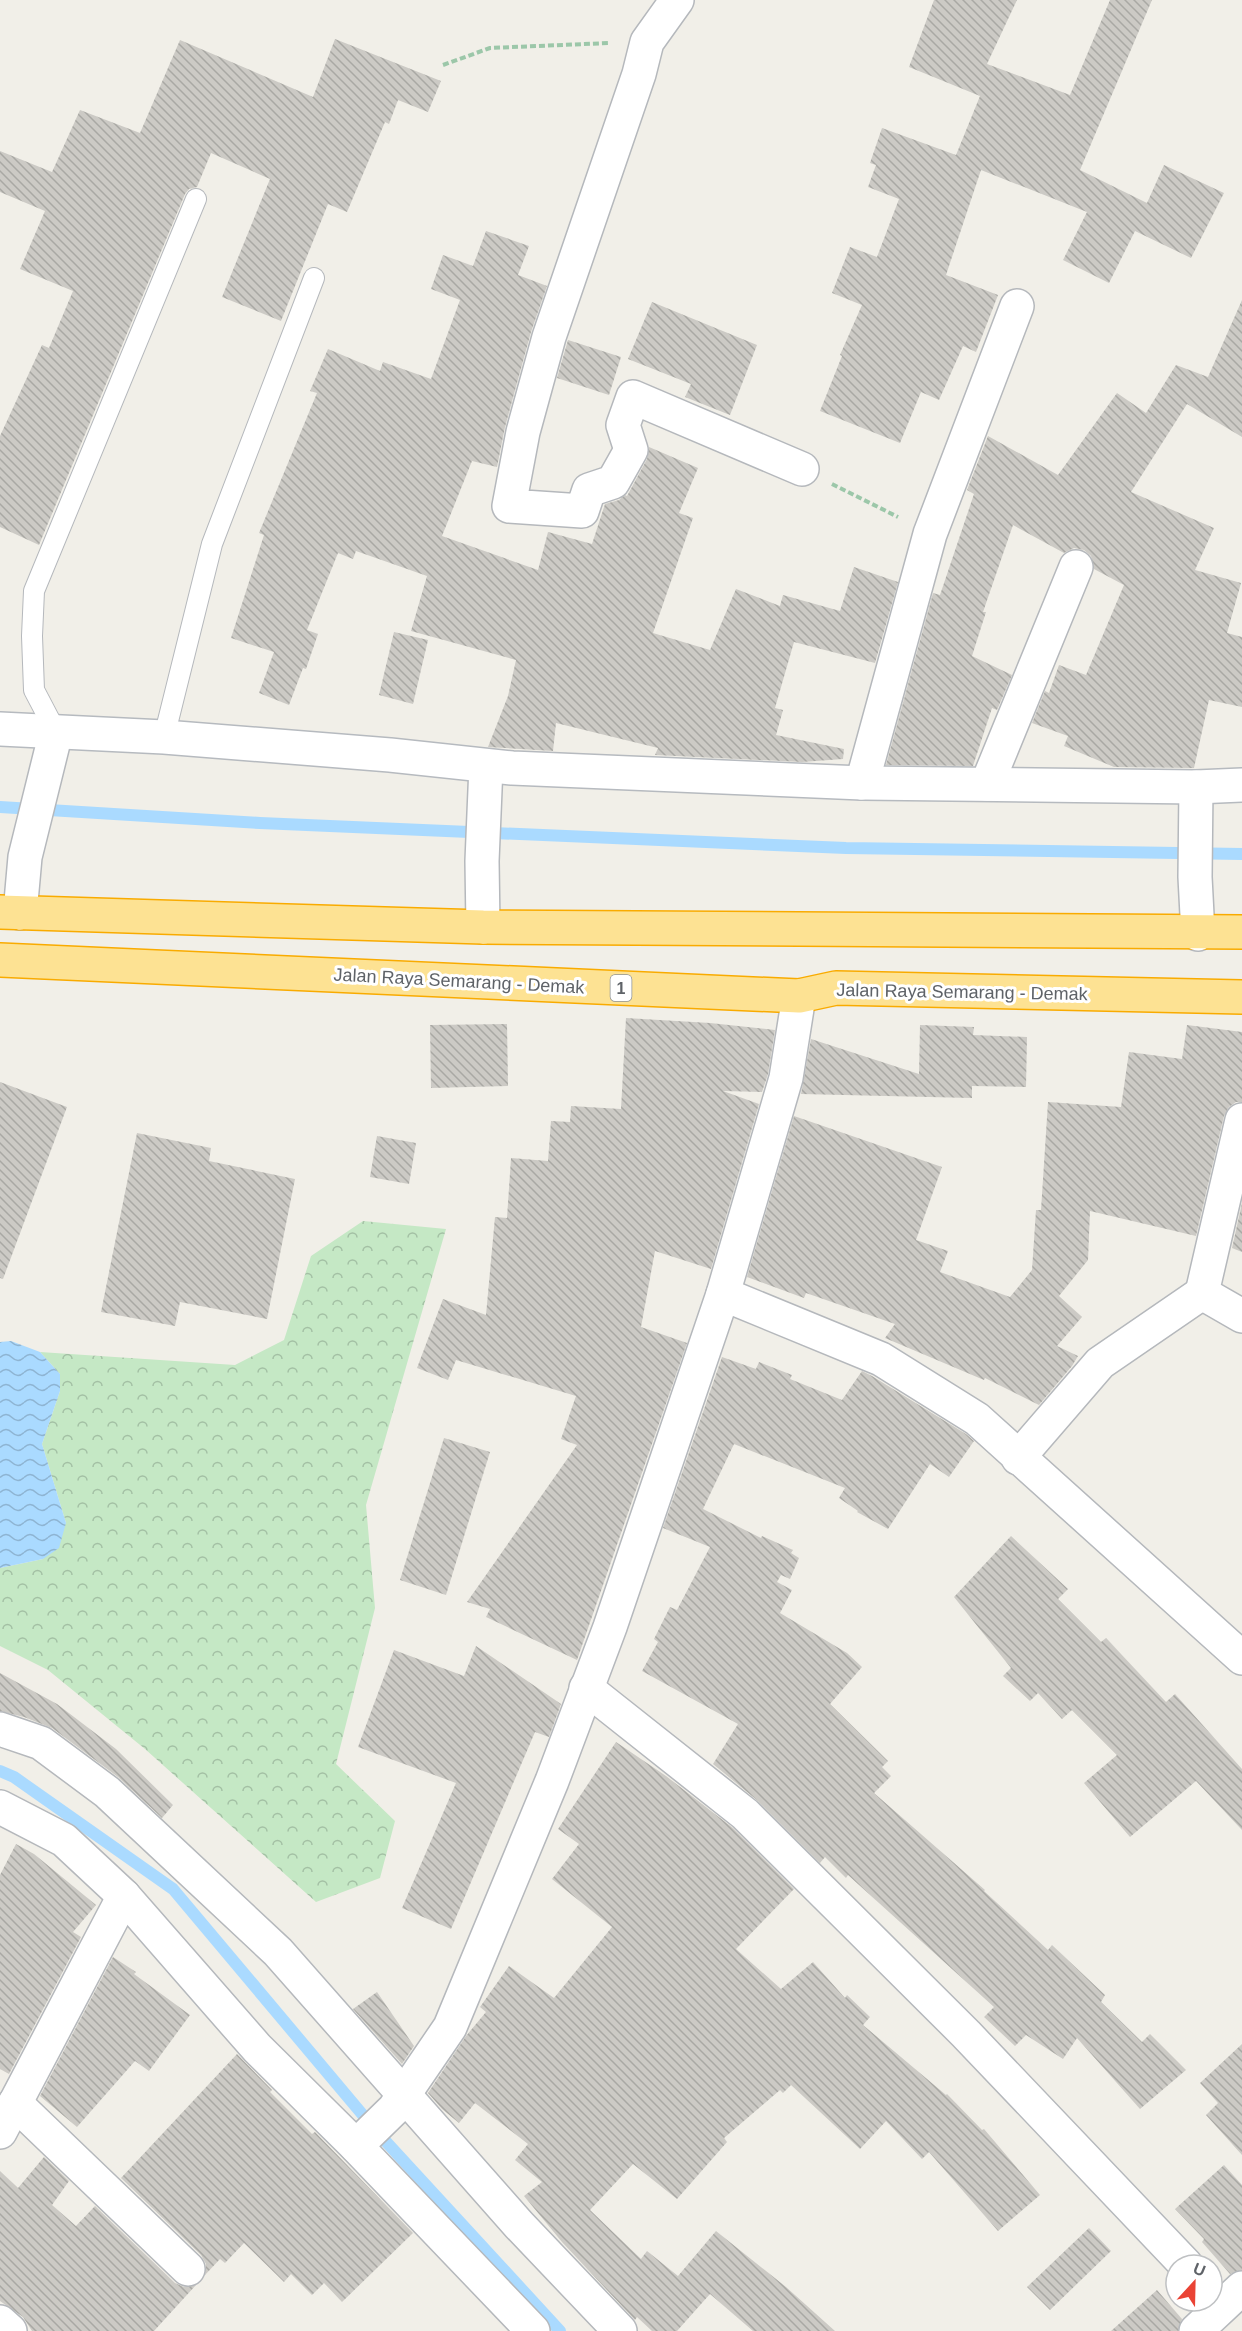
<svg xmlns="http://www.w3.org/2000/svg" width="1242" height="2331" font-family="Arial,sans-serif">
<defs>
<pattern id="forest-crowns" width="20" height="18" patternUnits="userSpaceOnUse" patternTransform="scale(1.5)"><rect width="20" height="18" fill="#c5e8c5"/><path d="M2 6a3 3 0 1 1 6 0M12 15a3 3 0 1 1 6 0" fill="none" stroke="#a3c0a4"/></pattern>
<pattern id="water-waves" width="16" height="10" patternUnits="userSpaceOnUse" patternTransform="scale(1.5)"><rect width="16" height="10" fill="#aadaff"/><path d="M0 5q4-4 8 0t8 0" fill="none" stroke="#8eb4d2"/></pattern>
<pattern id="building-back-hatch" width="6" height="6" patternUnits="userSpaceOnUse" patternTransform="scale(1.5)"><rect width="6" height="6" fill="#cccac5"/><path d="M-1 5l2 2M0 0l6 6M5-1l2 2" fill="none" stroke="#a9a8a4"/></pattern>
</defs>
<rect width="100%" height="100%" fill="#f1efe8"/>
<path fill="url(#forest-crowns)" d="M363,1221l83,8 -80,276 9,103 -39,156 59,57 -15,57 -64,24 -171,-153 -97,-79 -48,-24v-78l43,-9 23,-36 -24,-79 18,-53v-17l-20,-22 195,13 49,-25 27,-84z"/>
<path fill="url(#water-waves)" d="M11,1341l29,11 20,22v17l-18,53 24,79 -7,25 -16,11 -43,9v-226z"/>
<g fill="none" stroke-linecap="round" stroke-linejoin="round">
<g stroke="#aadaff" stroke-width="12">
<path d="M0,807l260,16 586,25 396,6"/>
<path d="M0,1771l14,6 159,112 205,244 182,198"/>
</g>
</g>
<g fill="url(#building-back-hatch)">
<path d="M934,0h83l-30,64 83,31 40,-95h42l-72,170 67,33 17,-38 60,28 -33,65 -56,-27 -26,52 -46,-23 24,-48 -106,-42 -35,105 52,20 -22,57 -13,-6 -24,54 -18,-8 -21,51 -80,-32 22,-55 -2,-1 22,-50 -30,-12 18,-46 27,10 22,-58 -31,-12 8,-22 -6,-2 12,-35 74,27 24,-59 -71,-29z"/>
<path d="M335,39l106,42 -13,31 -30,-12 -9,24 -4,-2 -38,90 -19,-8 -47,117 -59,-24 48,-118 -59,-26 -14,34 -8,2 -4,5 -146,351 -39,-18v-91l42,-91 7,3 24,-57 -53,-22 25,-58 -45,-19v-41l52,21 28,-62 60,23 40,-93 133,57z"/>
<path d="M486,231l43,15 -11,29 29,11 -16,46 -26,95 -8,40 -25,-6 -30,75 96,34 10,-38 44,12 13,-40 14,-4 6,-5 2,1 20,-37 2,-12 49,21 -19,45 14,5 -40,115 57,17 26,-61 44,17 3,-11 57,16 14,-44 44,15 -23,81 -81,-21 -19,66 8,2 -7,25 68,14 -1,10 -41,3 -147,-7 3,-7 -102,-25 -3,28 -65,-4 20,-51 8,-36 -105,-29 16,-55 -71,-25 -3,8 -15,-6 -31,77 11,4 -12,35 -3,-1 -14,37 -30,-12 15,-41 -43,-14 33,-103 -5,-2 58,-140 -7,-2 18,-42 52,22 3,-9 48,17 29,-79 -29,-11 12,-34 30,11z"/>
<path d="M1242,300v137l-55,-33 -56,88 83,36 -19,42 46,13 -14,50 15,4v70l-33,-7 -15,68 -80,-1 -50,-21 4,-10 -36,-13 13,-32 4,2 10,-28 27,10 38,-90 -30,-16 -3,-13 -7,-6 -10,-2 -10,5 -51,-28 -30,87h3l-14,44 40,19 -15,35 -5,-2 -19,58 -87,-1 47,-172 7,2 34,-101 -7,-4 21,-54 70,39 59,-82 29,20 30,-48 32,12z"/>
<path d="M652,302l105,43 -27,70 -45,-18 6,-13 -63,-25z"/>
<path d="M568,340l53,17 -12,38 -52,-17z"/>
<path d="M394,632l34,8 -15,64 -34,-9z"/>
<path d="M626,1018l84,5 65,7 -7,44 -6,18 -39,-1 36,13 -48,165 -56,-18 -14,76 46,16 -110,317 -91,-43 4,-8 -23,-7 110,-157 -16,-6 15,-43 -120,-36 -8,20 -31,-12 26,-69 43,16 9,-98 12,1 4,-60 37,3 3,-40 19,1 1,-16 50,3z"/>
<path d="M507,1024l1,62 -77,2 -1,-63z"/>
<path d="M920,1025l54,2 -1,8 54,2 -1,50 -54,-1v12l-171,-4 10,-55 108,35z"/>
<path d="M1187,1025l55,7v70h-6l-7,5 -5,9 -28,120 -106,-25 -2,49 -29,36 23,21 -25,29 21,10 -6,10 -33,39 -54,-27 -1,2 -99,-42 10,-14 -89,-31 -2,5 -57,-21 47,-161 148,51 -26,73 32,11 -8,21 70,25 22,-27 4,-60h5l7,-108 73,5 8,-55 53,7z"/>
<path d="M0,1082l67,25 -64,172 -3,-1z"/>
<path d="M137,1133l74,15 -2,13 86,18 -28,140 -87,-17 -5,24 -74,-14z"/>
<path d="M377,1136l39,7 -7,41 -39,-7z"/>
<path d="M1242,1203v49l-10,-4z"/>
<path d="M722,1357l34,12 3,-7 33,13 -2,4 52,21 20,-29 10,5 94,58 8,7 -25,36 -19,-13 -42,65 -31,-17 1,-1 -19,-13 6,-10 -111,-44 -31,65 58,29 1,-2 31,14 -2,3 8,5 -9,21 -9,-4 -4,7 15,8 -12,23 67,40 15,14 -32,37 58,57 -6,6 9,9 -17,17 111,97 -1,1 64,59 4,-5 53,50 -4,7 41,40 8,-8 36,36 -46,39 -63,-71 -14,21 -37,-24 -11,11 -31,-29 10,-10 -146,-132 -2,3 -21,-21 -5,6 -62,-62 -45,-37 25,-40 -96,-53 16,-29 -4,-3 16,-32 7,3 33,-63 -47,-19z"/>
<path d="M444,1438l46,14 -44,143 -46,-15z"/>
<path d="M1011,1536l57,53 -10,10 43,43 5,-4 60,64 9,-8 67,75v61l-46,-49 -66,56 -46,-54 33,-28 -45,-45 -10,9 -24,-26 -8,8 -27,-25 8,-8 -57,-71z"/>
<path d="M476,1646l85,58 -12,33 -14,-5 -84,197 -49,-21 54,-125 -98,-36 36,-97 70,26z"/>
<path d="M0,1673l57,31 59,45 57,56 -11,13 -44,-41 -66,-49 -28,-11 -24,-6z"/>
<path d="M616,1742l50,34 67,52 61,61 -58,60 45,40 32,-27 32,36 2,-3 23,22 -7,8 83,70 1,-1 35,36 2,-1 56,66 -42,36 -69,-79 -7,7 -36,-38 -26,28 -69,-64 -8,8 -3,-3 -56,48 3,4 -50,57 -44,-35 -43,46 51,49 6,-8 31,25 38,-45 70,56 49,44h-82l-43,-37 -33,37h-25l-15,-14 -2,3 -73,-78 -38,-46 18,-14 -27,-22 13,-16 -53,-41 -16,20 -17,-14 -14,-16 38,-57 20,-24 -6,-5 29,-41 45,32 58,-71 -60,-48 27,-35 -21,-15z"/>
<path d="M16,1844l18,10 62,51 -23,27 8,5 -72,137 -9,-5v-194z"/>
<path d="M113,1957l23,15 -2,2 56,41 -41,56 -14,-10 -58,66 -37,-31z"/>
<path d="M377,1992l37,54 -12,18 -49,-55z"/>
<path d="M1242,2044v111l-36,-40 12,-12 -18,-20z"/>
<path d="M237,2054l35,36 -2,2 42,42 3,-2 98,101 -71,69 -18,-19 -12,12 -21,-21 -7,8 -40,-39 -19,20 -5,-4 -15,16 1,-11 -5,-9 -80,-77z"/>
<path d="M44,2157l25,24 -17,24 24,21 19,-20 80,77 9,4 12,-2 -42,46h-122l-9,-14 -23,-16v-130l18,17z"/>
<path d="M1224,2165l18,20v85l-12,4 -28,-32 2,-3 -29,-30z"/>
<path d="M1089,2228l22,23 -61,59 -23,-23z"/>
<path d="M1157,2290l25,29 -4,12h-67z"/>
</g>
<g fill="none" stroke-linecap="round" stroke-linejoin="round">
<g stroke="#b5b8bc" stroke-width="22">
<g id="lane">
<path d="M56,732l-22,-42 -2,-54 2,-45 162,-392"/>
<path d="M164,737l48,-193 102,-266"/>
</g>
</g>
<g stroke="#b5b8bc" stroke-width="36">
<g id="street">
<path d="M677,0l-30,42 -8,32 -90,263 -26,95 -14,74 73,5 7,-21 24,-8 18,-32 -8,-25 10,-28 169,72"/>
<path d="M862,783l68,-249 87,-228"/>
<path d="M987,784l89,-217"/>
<path d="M1196,787l-1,90 3,57"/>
<path d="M20,913l5,-56 31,-125"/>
<path d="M483,927l-1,-66 4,-95"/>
<path d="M1242,1120l-40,173 40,23"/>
<path d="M723,1294l158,65 96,60 265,239"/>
<path d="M1018,1458l82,-95 102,-70"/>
<path d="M586,1688l159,126 221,220 220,231"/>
<path d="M0,1729l41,14 66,49 171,160 241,273 101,106"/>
<path d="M0,1807l64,33 60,56 133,152 99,98 177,185"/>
<path d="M15,2103l173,166"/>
<path d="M0,2132l124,-236"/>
<path d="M356,2146l38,-37 56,-82 102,-246 58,-154 113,-333 63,-216 13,-82"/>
<path d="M0,2322l10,9"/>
<path d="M1196,2331l46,-43"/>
</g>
</g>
<g stroke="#b6babf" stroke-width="36">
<path id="secondary" d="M0,729l164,8 226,18 122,13 350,15 334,4 46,-2"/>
</g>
<g stroke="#f9ab00" stroke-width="36">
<g id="highway">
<path d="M0,912l483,15 759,5"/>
<path d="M0,960l799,36 37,-8 406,9"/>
</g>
</g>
<g stroke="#9cc7a9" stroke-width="4" stroke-dasharray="6 3" stroke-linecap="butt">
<path d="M443,65l47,-17 120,-5"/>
<path d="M832,484l66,33"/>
</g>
<use href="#lane" stroke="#fff" stroke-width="20"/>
<use href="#street" stroke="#fff" stroke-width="33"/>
<use href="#secondary" stroke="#fff" stroke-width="33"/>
<use href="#highway" stroke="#fde293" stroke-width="33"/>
</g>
<g text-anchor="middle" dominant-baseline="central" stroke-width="6" stroke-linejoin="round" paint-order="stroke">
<rect fill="#fff" stroke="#8f9295" stroke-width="1.5" x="610.5" y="975" width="21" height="26" rx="4.5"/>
<g font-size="16" font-weight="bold" fill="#5f6368">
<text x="621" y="988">1</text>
</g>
<g font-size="18" fill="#5f6368" stroke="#fff">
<text transform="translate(459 981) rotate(3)">Jalan Raya Semarang - Demak</text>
<text transform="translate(962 992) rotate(1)">Jalan Raya Semarang - Demak</text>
</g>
</g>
<g transform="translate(1194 2283) rotate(22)"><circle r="28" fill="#ffffff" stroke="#bfc1c3" stroke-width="1.5"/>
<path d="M0-4.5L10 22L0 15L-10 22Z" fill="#ea4335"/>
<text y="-9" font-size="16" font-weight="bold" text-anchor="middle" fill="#5f6368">U</text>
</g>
</svg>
